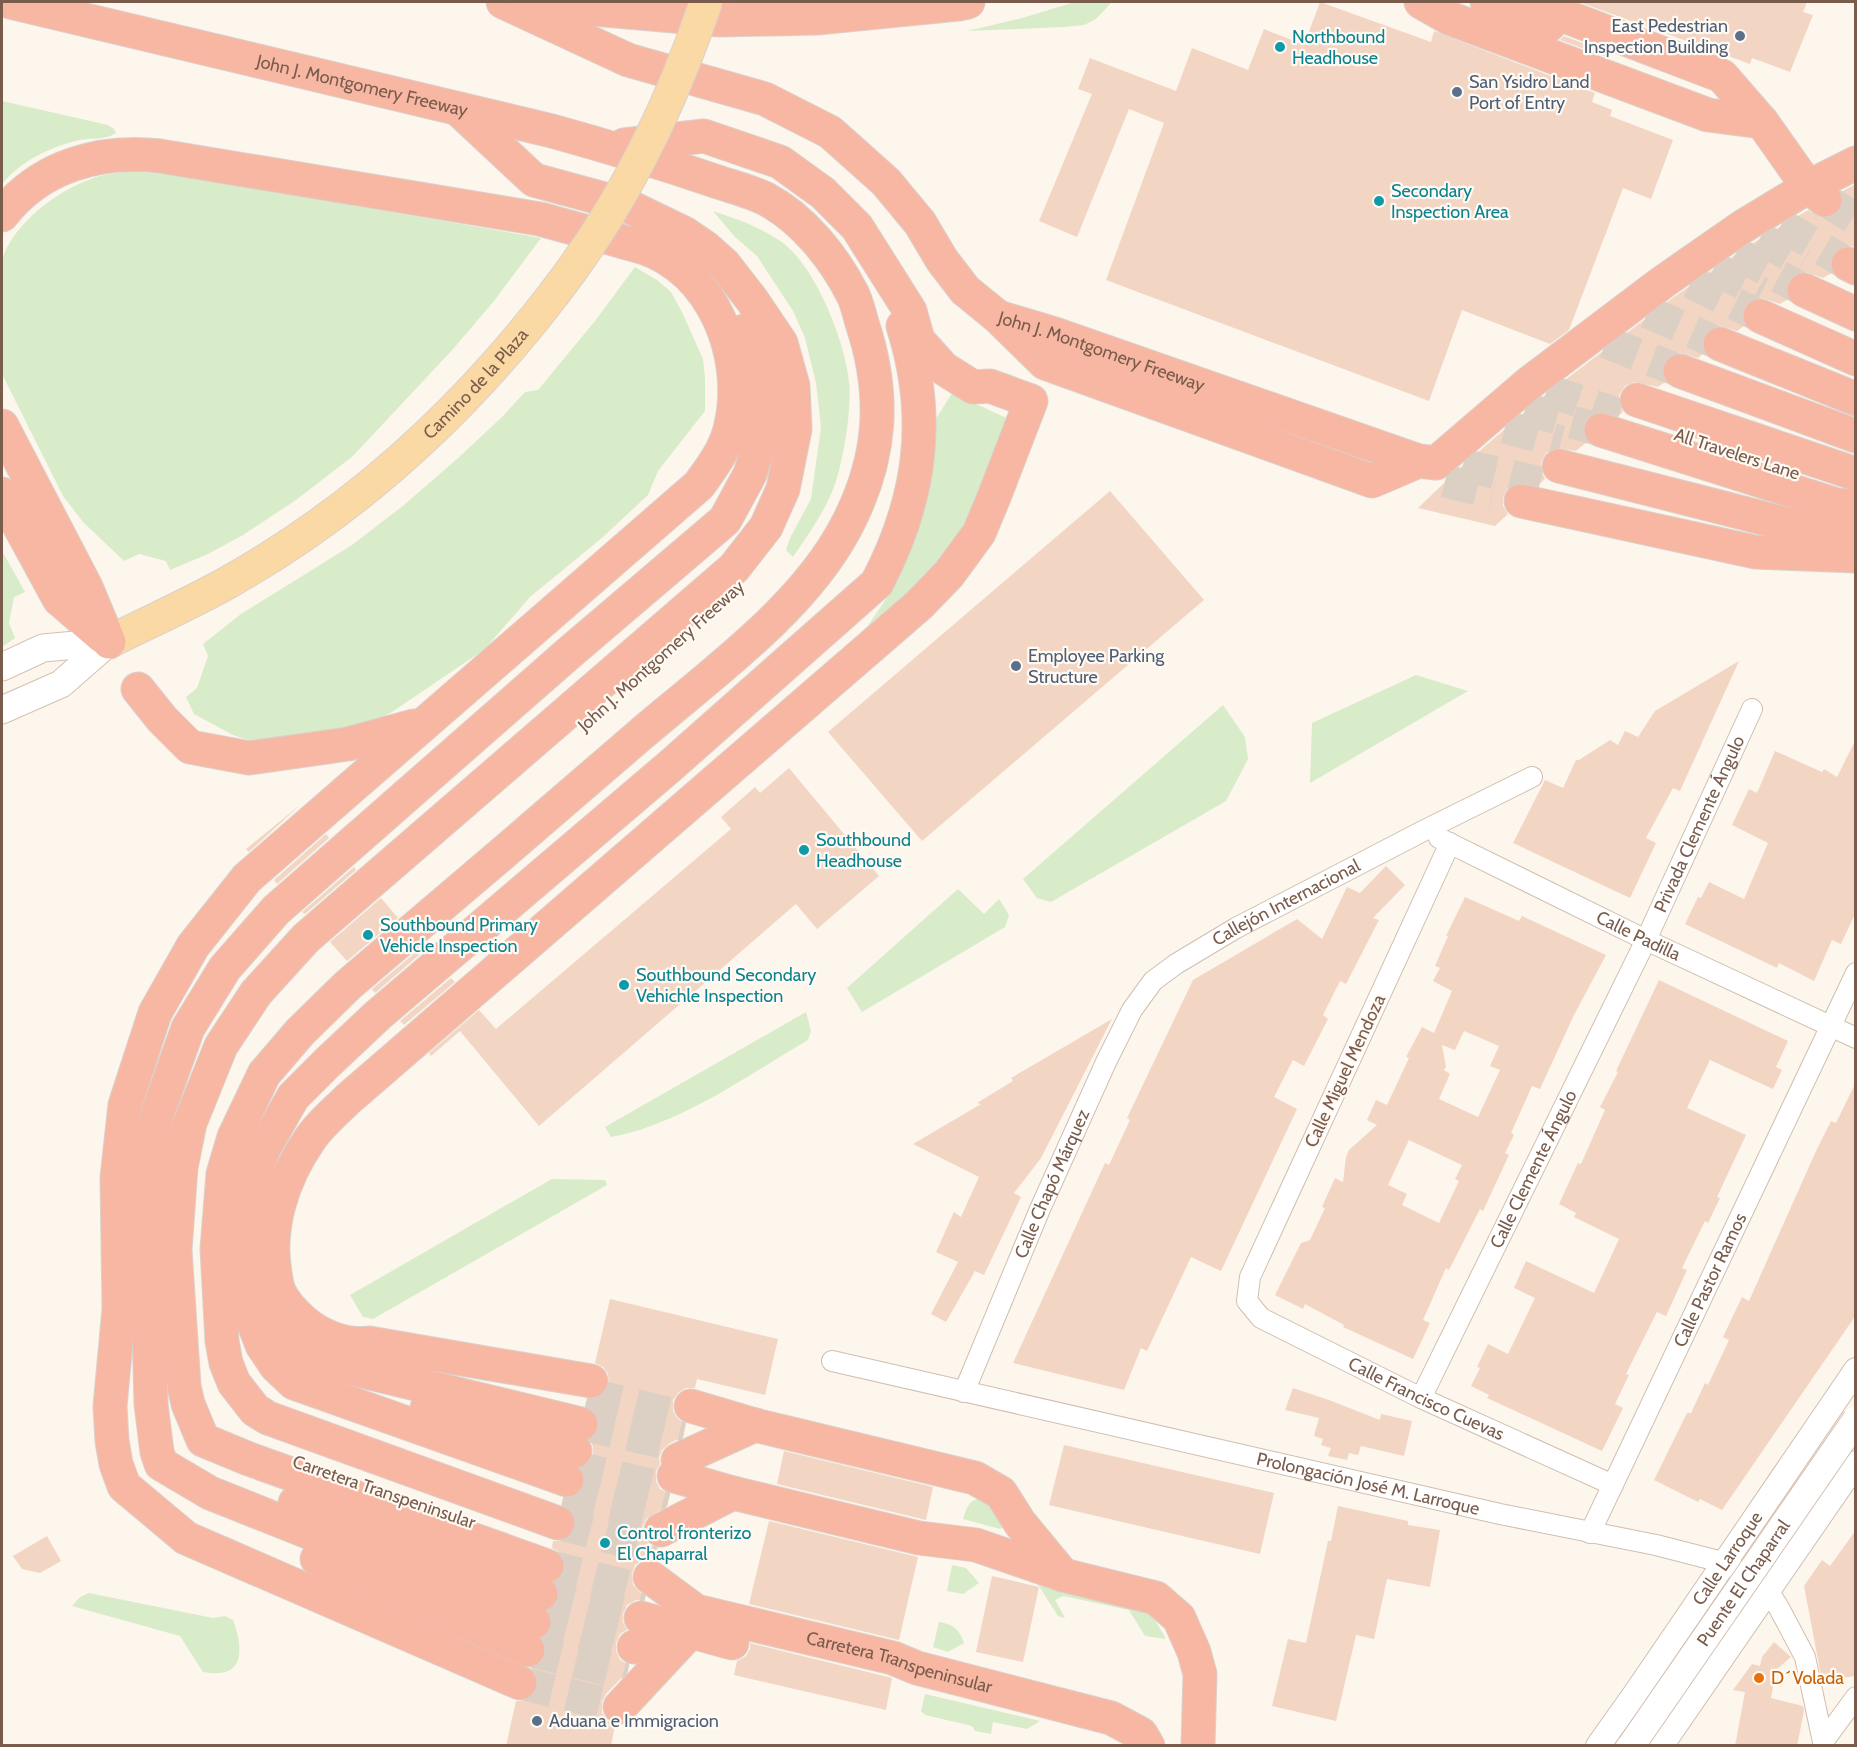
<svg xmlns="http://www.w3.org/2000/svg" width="1857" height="1747" font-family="Cabin,sans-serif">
<rect width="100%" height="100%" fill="#fdf6ec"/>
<g fill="#d8ecc9">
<path d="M1075,2h37l-16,17 -12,6 -20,2 -97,4 55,-13z"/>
<path d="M2,101l106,24 6,4 2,4c-10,7 -25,5 -37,7 -29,7 -58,21 -77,44z"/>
<path d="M128,171l51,4 362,63 -47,63 -40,47 -101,108 -57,44 -53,35 -35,19 -38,16 -4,-9 -27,-7 -15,7 -41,-39 -20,-26 -61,-122v-115c13,-36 53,-67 89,-80 11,-5 25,-5 37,-8z"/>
<path d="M713,211c24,8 50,17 70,32 33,25 62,98 66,139 3,25 -5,74 -13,99 -9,28 -27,52 -43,76l-7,-7 4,-12 21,-39 10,-72 -5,-44 -11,-45 -12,-27 -36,-55 -22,-19z"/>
<path d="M635,267l22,13 14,12 11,20 21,47 2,19v33l-47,60 -10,24 -45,42 -73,60 -45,52 -93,63 -45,23 -90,8 -24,-8 -39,-21 -8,-17 11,-9 11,-32 -5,-12 38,-30 111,-69 52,-40 53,-46 46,-43 22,-24 13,-2 57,-69z"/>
<path d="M952,393l59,27 -52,115 -34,48 -64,53 29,-43 18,-43 23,-123z"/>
<path d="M2,551l23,41 -11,5 -5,26 6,15 -13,9z"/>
<path d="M1416,675l52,16 -158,92 2,-60z"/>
<path d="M1223,705l22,32 3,22 -22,42 -175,101 -14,-4 -14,-19z"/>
<path d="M958,889l26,25 15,-15 10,16 -4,12 -143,85 -15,-24z"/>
<path d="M806,1012l5,19 -3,9c-60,35 -127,84 -197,97l-6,-10z"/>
<path d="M552,1179l53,1 2,5 -234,134 -10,-2 -13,-22z"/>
<path d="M982,1499l6,3 15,25 -3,2 -37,-10c4,-11 5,-20 19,-20z"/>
<path d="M952,1565l14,3 13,15 -16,11 -16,-3z"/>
<path d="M1037,1583l113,29 15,25v2l-20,-3 -16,-26 -66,-14 -8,4 10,18 -7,-2z"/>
<path d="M89,1593l124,25 12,-2 8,4c11,30 12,60 -30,52l-23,-36 -108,-30 8,-9z"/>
<path d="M939,1622c14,2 20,7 25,21l-16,9 -15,-5z"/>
<path d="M925,1694l115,27 -13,8 -34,-7 -2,12 -16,-3 -3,-5 -47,-11 -4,-4z"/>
</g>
<g fill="#f3d5c3" fill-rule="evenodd">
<path d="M1320,2l111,40 3,-11 161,62 -3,9 20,8 -2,6 63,24 -22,59 -28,-11 -54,142 -19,14 -88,-34 -33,91 -323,-121 58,-157 -35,-14 -52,128 -38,-16 53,-127 -14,-5 12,-31 86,33 16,-43 56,22 16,-41 40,16z"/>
<path d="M1579,2h228l-4,10 10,3 -23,57 -38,-14 -2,6z"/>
<path d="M1564,36l47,18 -2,4 -49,-18z"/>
<path d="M1856,184v63l-10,-2 -9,4 -6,7 -2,9 3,8 -9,5 -20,-7 -9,3 -7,9 -2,8 3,8 -8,5 -21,-7 -9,4 -7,8 -2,8 3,9 -7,5 -19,-6 -9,4 -7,9 -1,8 3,7 -6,5 -21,-6 -8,4 -7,9 -1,9 4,8 -7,5 -24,-5 -9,4 -6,9v9l4,8 -5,4 -20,-4 -9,4 -6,9v8l4,9 -11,9 -21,-3 -9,5 -5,9v8l4,9 -7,6 -22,-2 -8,5 -5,10v8l5,8 -13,12 -77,-18 45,-43 77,-66 134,-102 74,-51 60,-36 14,8 11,-1 7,-6 3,-8 -2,-11z"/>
<path d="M1110,491l94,109 -282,241 -94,-109z"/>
<path d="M1739,661l-59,130 -7,-3 -27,50 10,5 -26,55 -117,-55 32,-63 18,8 13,-28h3l31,-20 8,5 7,-14 13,6 17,-26z"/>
<path d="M1856,739v173l-15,32 -9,-4 -18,41 -35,-18 -2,5 -92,-44 13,-27 3,1 8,-16 35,17 24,-56 -36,-18 17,-36 8,4 18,-42 47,21 2,-3 13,8z"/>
<path d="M789,768l90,108 -62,53 -21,-25 -257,222 -79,-95 -29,25 -2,-3 50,-43 17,19 235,-200 -10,-12 34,-30 5,6z"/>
<path d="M300,805l-51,47 -3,-3z"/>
<path d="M326,834l3,4 -52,46 -3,-4z"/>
<path d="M1386,866l19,19 -32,33 6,2 -33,64 -6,-3 -17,34 5,4 -24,47 -11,-6 -19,37 23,12 -76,162 -30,-14 -44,94 -6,-3 -17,42 -111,-27 92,-200 4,2 21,-45 -3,-2 66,-138 104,-61 25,20 25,-52 13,6z"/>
<path d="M354,867l2,3 -51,44 -3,-2z"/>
<path d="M1465,897l54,24 3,-5 84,39 -32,60 -34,74 -8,-3 -21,47 3,2 -9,18 4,2 -26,56 -3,-2 -31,61 -3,-2 -23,52 7,3 -17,36 -70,-32 1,-2 -39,-21 -2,5 -28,-14 26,-52 9,-3 15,-32 -3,-1 13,-29 8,4 3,-25 3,-7 28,-25 -10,-5 9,-20 11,5 22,-47 -3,-1 16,-30 12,6 18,-42 -19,-10 7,-13 -5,-2 13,-30h-2zM1464,1031l35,15 -9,20 10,4 -22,47 -39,-18 11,-25 -6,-4 2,-3 -4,-22 13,5zM1409,1140l53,25 -7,14 4,2 -20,42 -37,-18 5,-11 -19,-9z"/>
<path d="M381,898l17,20 -51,43 -17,-19z"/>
<path d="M423,946l3,3 -51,44 -3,-4z"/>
<path d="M451,978l4,4 -51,43 -4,-4z"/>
<path d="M1659,980l129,61 -12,26 6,3 -9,19 -63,-29 -23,48 59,27 -29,62 3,1 -12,25 -3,-2 -23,47 5,2 -21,46 -9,-4 -31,62 3,1 -14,29 8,4 -21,43 -115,-53 2,-3 -18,-9 9,-18 -3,-1 11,-23 20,10 27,-56 -21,-10 12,-27 68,32 14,-30 11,-24 -45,-22 2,-4 -17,-9 19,-41 3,1 24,-54 -5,-3 18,-35 -2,-1z"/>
<path d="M1112,1019l-71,139 -27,35 7,4 -37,78 -9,-4 -29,51 -15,-8 27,-52 -22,-10 18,-40 7,5 18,-40 -66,-33 68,-40 -4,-1 36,-22 -2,-3z"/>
<path d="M1856,1082v233l-134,195 -22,-11 -2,3 -44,-22 33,-67h4l14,-30 3,2 21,-45 -6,-3 19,-40 7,4 67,-150 15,-30 5,2z"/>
<path d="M610,1299l168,40 -13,56 -68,-16 -2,9h-9l-7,4 -6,8v11l5,8 8,5 -3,13 -13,6 -8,7 -3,8 1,6 -4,7v10l4,8 10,5 -3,12 -21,13 -4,9 3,11 5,6 7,3 -3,11 -12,1 -7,5 -3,9 1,11 12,12v3h-9l-9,5 -4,9v8l4,8 -7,4 -4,9v8l4,9 9,5 -1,6 -22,23 -4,8v11l6,8 7,4 -4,21h-105l10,-45h7l8,-3 6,-8 1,-10 -3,-8 -4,-4 9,-3 5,-8 1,-10 -4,-9 9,-9 2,-9 -4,-10 4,-2 6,-8v-10l-4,-8 9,-9 1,-10 -4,-10 -9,-5 1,-7h9l8,-3 6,-9v-10l-4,-8 -10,-7 1,-6h8l9,-4 5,-8v-9l-4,-9 7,-4 5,-8v-9l-3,-7 5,-4 4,-7v-10l-5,-8 -9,-5 2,-7 11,-1 7,-5 4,-8 -1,-11 -5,-7 -8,-4z"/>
<path d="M1293,1388l36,12 51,20 1,-6 31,7 -8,35 -43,-10 -3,9 -9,-2 -2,7 -19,-4 3,-8 -10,-3 2,-6 -9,-3 5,-18 -34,-8z"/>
<path d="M1064,1445l210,48 -14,61 -211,-49z"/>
<path d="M784,1451l149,36 -7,33 -149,-36z"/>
<path d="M1338,1506l70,15v4l32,5 -10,57 -43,-8 -13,60 -18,-4 -20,86 -64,-15 16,-67 18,4 22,-102h3z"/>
<path d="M769,1521l149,36 -19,83 -150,-36z"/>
<path d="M1856,1530v146l-34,5 -18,-95 18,-26 8,6z"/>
<path d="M47,1536l14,25 -21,12 -18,-4 -9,-13z"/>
<path d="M992,1576l47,11 -16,75 -47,-10z"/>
<path d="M1774,1642l17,15 -15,13 -5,28 32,8 1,5 -7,35h-62l10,-54 -12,-2 19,-26 8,2 2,-9z"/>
<path d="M750,1643l142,35 -6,32 -152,-35 3,-14 9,-5 4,-7z"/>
</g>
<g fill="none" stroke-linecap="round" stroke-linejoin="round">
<g stroke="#dcd0c4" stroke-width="33" stroke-dasharray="33 16" stroke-linecap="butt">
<path d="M1825,200l31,19"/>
<path d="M1781,225l67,39"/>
<path d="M1760,238l43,25"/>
<path d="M1736,253l68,37"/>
<path d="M1714,268l47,25"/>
<path d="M1691,282l69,34"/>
<path d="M1648,312l72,32"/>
<path d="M1606,342l74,29"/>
<path d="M1547,390l72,25"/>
<path d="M1525,409l76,21"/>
<path d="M1505,427l56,15"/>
<path d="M1463,465l77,18"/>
<path d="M1445,481l48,12"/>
<path d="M588,1394l99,24"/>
<path d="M581,1424l100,22"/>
<path d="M571,1466l100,24"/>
<path d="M564,1494l100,23"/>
<path d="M558,1523l99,27"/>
<path d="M547,1566l100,25"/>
<path d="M541,1594l100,24"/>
<path d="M534,1622l100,25"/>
<path d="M528,1650l99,24"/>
<path d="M520,1683l100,24"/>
</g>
<g stroke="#d1beb0" stroke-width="22">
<g id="minor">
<path id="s1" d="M1439,838l207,102 210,98"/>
<path id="s2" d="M1450,843l-200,434 -3,24 14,17 160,80 192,87"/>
<path id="s3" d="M832,1361l668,153 156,31 70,18 42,27 11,18 26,49 18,85"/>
<path id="s4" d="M964,1392l76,-183 66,-147 26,-52 21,-29 23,-17 60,-36 187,-97 109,-54"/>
<path id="s5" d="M1421,1398l225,-458 106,-231"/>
<path id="s6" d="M1590,1533l266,-560"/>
<path d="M1824,1746l-1,-4 33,-45"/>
</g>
</g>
<g stroke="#d1beb0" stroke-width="26">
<g id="tertiary">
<path id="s7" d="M1598,1746l37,-52 221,-324"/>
<path d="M1661,1746l195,-283"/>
</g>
</g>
<g stroke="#d6c0b0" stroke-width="29">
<g id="secondary">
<path d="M2,667l41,-19 66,-6"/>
<path d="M2,710l59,-26 48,-42"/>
</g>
</g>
<g stroke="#dad1cd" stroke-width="34">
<g id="primary">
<path id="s8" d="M109,642c40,-20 80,-38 118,-59 128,-72 237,-172 326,-288"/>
</g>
</g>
<g stroke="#dad1cd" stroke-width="35">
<g id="motorway">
<path id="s9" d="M10,2l542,129c54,15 107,31 160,49 17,6 38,11 54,19 37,20 67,57 86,94 5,9 7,20 10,30 24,72 20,136 -16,204 -43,82 -136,148 -206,208 -97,84 -194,167 -292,250l-48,47 -36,42 -30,63 -11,37 -6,75 5,92 4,22 8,20 21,27 13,8 290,105"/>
<path id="s10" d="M503,2l125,58 137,39 65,33 56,50 34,41 22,37 23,30 33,27 57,17 364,127 17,2 92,-79 135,-102 79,-55 66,-40 48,-24"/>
<path d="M1421,2l28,16 259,97 54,7"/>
<path d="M1487,2l62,23"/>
<path d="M1528,2l194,74 40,46 46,65 17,13"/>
<path d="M524,3l196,17 97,-2 141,-14 10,-2"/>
<path d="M459,110l75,70 92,25 58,28 22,15 18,16 28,36 29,43 12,43 2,43 -12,60 -17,38 -32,41 -428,370 -50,55 -35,53 -31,77 -9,44 -6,83 9,136 4,18 15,36 46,19 298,107"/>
<path d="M2,215c38,-49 98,-66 158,-59l380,63 102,28c72,23 106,112 88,182 -5,21 -18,38 -31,56l-452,393 -54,68 -38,67 -30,92 -8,73 2,131 -9,97 2,35 4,23 8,22 62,52 334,145"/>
<path d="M1848,264l8,4"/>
<path d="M1804,290l52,24"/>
<path d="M1760,316l96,43"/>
<path d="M1002,321l43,42 327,118 47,-20"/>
<path d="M1720,344l136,55"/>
<path d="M1680,371l176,65"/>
<path d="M1637,400l219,74"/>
<path d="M2,426l84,161 23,55"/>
<path d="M1601,430l236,75 19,2"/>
<path d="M1559,466l239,61 58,6"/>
<path d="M2,494l57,105 44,38"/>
<path d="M1521,501l234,51 101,4"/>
<path d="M138,689l24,30 28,28 59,11 99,-14 66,-18"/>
<path d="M263,1294c6,29 37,71 70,70l248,60"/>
<path d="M591,1381l-222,-38c-24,3 -49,-7 -67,-23 -9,-8 -18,-17 -23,-29 -2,-5 -3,-12 -4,-18 -8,-47 8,-95 35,-134 10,-15 25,-27 38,-40l571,-494 30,-31 30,-41 15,-36 37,-96 -41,-15 -17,1 -30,-19 -25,-28 -8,-29 -53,-84 -34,-34 -43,-31 -76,-26 -80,9"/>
<path d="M691,1406l64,19 220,53 26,15 19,30 43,52"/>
<path d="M427,1408l148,43"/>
<path d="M678,1460l77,-35"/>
<path d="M674,1476l59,17 186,45 57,7 87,30 93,23 23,20 15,34 6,22 -2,72"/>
<path d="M567,1480l-273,-97 -18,-17 -14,-21 -12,-31 -6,-66 7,-59 12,-39 30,-53 34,-34 51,-48 291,-248 208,-184c44,-84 55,-166 26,-257"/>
<path d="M295,1503l246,91"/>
<path d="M661,1530l72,-37"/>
<path d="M317,1559l211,91"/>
<path id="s11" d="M650,1577l46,34 197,47 24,10 194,50 30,16 7,12"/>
<path d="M641,1618l91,25"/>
<path d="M534,1622l-324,-129 -49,-29 -4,-12 -6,-48 -4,-152 2,-86 9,-54 30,-84 37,-60 51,-58 293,-257 156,-133 25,-46 12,-39 3,-23 -14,-64 -7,-17"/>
<path d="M634,1647l53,-14"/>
<path d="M620,1707l69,-74"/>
</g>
</g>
<use href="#minor" stroke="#fff" stroke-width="20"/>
<use href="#tertiary" stroke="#fff" stroke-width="24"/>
<use href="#secondary" stroke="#fff" stroke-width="27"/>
<use href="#primary" stroke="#fbd9a5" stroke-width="32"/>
<use href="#motorway" stroke="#f7b7a3" stroke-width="33"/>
<g stroke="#d6c0b0" stroke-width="29" stroke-linecap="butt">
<g id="secondary-bridge">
<path id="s12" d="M1631,1746l225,-326"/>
</g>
</g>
<g stroke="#dad1cd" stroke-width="34" stroke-linecap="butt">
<path id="primary-bridge" d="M553,295c68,-87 118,-189 153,-293"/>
</g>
<use href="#secondary-bridge" stroke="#fff" stroke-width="27"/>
<use href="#primary-bridge" stroke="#fbd9a5" stroke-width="32"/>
</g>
<g fill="#5c6f8a" stroke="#fffaf3" stroke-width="2">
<circle cx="1740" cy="36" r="6"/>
<circle cx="1457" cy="92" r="6"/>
<circle cx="1016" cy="666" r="6"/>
<circle cx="537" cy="1721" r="6"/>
</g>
<g fill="#0f9aa8" stroke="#fffaf3" stroke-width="2">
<circle cx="1280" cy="47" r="6"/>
<circle cx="1379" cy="201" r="6"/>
<circle cx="804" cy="850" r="6"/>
<circle cx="368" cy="935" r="6"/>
<circle cx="624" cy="985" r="6"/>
<circle cx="605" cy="1543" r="6"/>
</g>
<circle fill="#e8710a" stroke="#fffaf3" stroke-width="2" cx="1759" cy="1678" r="6"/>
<g text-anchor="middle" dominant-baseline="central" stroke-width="4.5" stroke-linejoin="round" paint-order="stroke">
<g font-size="18" fill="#4e5e75" stroke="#fffaf3" text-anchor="start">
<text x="1728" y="26" text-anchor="end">East Pedestrian<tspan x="1728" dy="21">Inspection Building</tspan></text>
<text x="1469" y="82">San Ysidro Land<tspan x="1469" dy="21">Port of Entry</tspan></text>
<text x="1028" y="656">Employee Parking<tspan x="1028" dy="21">Structure</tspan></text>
<text x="549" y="1721">Aduana e Immigracion</text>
</g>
<g font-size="18" fill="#0d838f" stroke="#fffaf3" text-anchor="start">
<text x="1292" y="37">Northbound<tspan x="1292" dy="21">Headhouse</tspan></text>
<text x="1391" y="191">Secondary<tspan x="1391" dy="21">Inspection Area</tspan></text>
<text x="816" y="840">Southbound<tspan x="816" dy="21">Headhouse</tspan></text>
<text x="380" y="925">Southbound Primary<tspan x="380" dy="21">Vehicle Inspection</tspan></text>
<text x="636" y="975">Southbound Secondary<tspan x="636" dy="21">Vehichle Inspection</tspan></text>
<text x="617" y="1533">Control fronterizo<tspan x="617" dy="21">El Chaparral</tspan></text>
</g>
<g font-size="18" fill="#7a5c4d" stroke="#fffaf3">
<text stroke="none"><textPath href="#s9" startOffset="362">John J. Montgomery Freeway</textPath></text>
<text stroke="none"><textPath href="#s10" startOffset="714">John J. Montgomery Freeway</textPath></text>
<text stroke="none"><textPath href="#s8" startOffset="452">Camino de la Plaza</textPath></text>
<text transform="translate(1737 454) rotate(18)">All Travelers Lane</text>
<text transform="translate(661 656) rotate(-42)">John J. Montgomery Freeway</text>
<text stroke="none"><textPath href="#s5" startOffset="638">Privada Clemente Ángulo</textPath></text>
<text stroke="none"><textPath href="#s4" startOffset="608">Callejón Internacional</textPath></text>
<text stroke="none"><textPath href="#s1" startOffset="222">Calle Padilla</textPath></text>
<text transform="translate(1345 1071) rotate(-65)">Calle Miguel Mendoza</text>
<text stroke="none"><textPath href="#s5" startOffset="255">Calle Clemente Ángulo</textPath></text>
<text stroke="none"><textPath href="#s4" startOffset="226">Calle Chapó Márquez</textPath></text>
<text stroke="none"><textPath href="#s6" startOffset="280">Calle Pastor Ramos</textPath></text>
<text stroke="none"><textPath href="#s2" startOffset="708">Calle Francisco Cuevas</textPath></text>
<text stroke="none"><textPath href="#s3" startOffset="550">Prolongación José M. Larroque</textPath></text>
<text transform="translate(384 1492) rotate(19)">Carretera Transpeninsular</text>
<text stroke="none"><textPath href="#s7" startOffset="228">Calle Larroque</textPath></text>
<text stroke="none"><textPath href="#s12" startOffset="198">Puente El Chaparral</textPath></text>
<text stroke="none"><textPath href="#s11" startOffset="267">Carretera Transpeninsular</textPath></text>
</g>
<g font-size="18" fill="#c56008" stroke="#fffaf3" text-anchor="start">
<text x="1771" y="1678">D´Volada</text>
</g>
</g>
<rect width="1857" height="1747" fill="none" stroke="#7a5c4d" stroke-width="6"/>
</svg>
